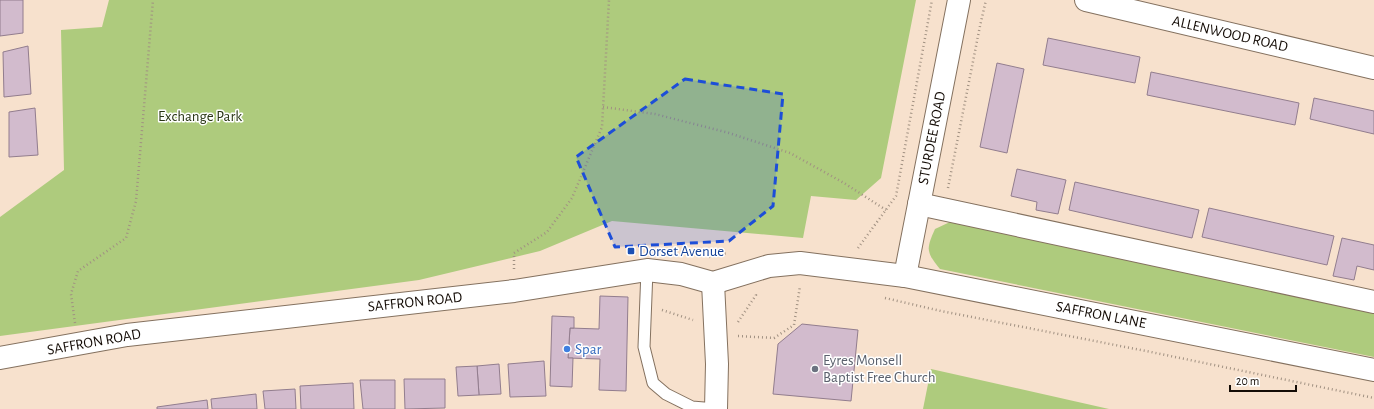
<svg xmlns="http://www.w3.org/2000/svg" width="1374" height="409" font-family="'Alegreya Sans',sans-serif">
<rect width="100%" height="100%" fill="#f7e1cd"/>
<g fill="#aecb7d">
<path d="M109,0h807l-35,178 -25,22 -45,-4 -8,42 -191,-17 -72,30 -121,29 -419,56v-119l64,-47 -3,-140 41,-3z"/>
<path d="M950,222l424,88v47l-434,-88c-14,-17 -14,-20 -5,-40z"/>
<path d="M931,369l178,40h-186z"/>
</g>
<g fill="#d2bbcd" stroke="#927d8e">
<path d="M0,0h23v33l-23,3z"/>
<path d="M1048,38l92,19 -5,26 -92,-18z"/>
<path d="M28,46l3,48 -27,3 -1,-45z"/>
<path d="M997,63l27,6 -17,84 -27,-6z"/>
<path d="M1151,72l148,31 -4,22 -148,-30z"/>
<path d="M1314,98l60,13v23l-64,-15z"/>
<path d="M35,108l3,47 -29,2v-45z"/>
<path d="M1017,169l49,11 -8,34 -22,-4 1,-8 -26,-6z"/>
<path d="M1075,182l124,28 -7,28 -123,-28z"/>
<path d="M1209,208l125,28 -7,29 -125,-28z"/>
<path d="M1342,238l32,7v25l-17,-4 -3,14 -21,-4z"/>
<path d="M600,296l28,1 -2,94 -27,-1 1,-31 -32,-1 2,-30 29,1z"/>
<path d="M552,316l22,1v11h-4l-2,30h5l-1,29 -22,-1z"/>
<path d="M802,324l56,6 -7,71 -78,-7 5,-50z"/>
<path d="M544,361l2,35 -36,1 -2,-33z"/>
<path d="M499,364l2,30 -22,1 -2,-29z"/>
<path d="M477,366l2,29 -21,1 -2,-29z"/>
<path d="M404,379h41v29l-40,1z"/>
<path d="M360,380h35v29h-32z"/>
<path d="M353,383l1,26h-53l-1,-23z"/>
<path d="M295,389l1,20h-31l-2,-18z"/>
<path d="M256,394l1,15h-45l-1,-10z"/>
<path d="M207,400l1,9h-51v-2z"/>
</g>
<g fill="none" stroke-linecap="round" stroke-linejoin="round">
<g stroke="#84715f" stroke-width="13">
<path id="lane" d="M647,270l-3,77 9,36 13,11 26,13 24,2"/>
</g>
<g stroke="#84715f" stroke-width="24">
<g id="street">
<path d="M1086,0l288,68"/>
<path d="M919,204l455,98"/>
<path d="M713,283l4,81 -1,45"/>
</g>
</g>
<g stroke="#84715f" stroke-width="24">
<g id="secondary">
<path d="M905,276l54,-276"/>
<path d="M0,358l127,-23 387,-44 133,-21 34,4 32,9 56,-17 31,-3 105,13 469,94"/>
</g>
</g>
<g stroke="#a19182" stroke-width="2.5" stroke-dasharray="1 3" stroke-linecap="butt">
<path d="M603,107l52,7 74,19 61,20 54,30 42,27"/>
<path d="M948,188l32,-162 6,-26"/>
<path d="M858,248l38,-52 36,-196"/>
<path d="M709,257l18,-4"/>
<path d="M514,269v-16l33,-21 25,-34 30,-71 7,-127"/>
<path d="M885,298l56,13 210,41 223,46"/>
<path d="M662,310l31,10"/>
<path d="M738,322l18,-27 -1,-2"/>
<path d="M75,323l-4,-29 7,-23 48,-33 10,-37 17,-201"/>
<path d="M738,336l36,2 20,-13 6,-39"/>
</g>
<use href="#lane" stroke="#fff" stroke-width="11"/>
<use href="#street" stroke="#fff" stroke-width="22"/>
<use href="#secondary" stroke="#fff" stroke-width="22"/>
</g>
<path fill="#1d4ed8" fill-opacity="0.2" stroke="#1d4ed8" stroke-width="3" stroke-dasharray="8 5" stroke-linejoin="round" d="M685,79l98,15 -10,112 -44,35 -114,6 -39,-90z"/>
<rect fill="#1a4fb4" stroke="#fff" stroke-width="1.5" x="627" y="247" width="8" height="8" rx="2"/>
<circle fill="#3f7fe0" stroke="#fff" stroke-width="1.5" cx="567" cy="349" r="4"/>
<circle fill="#6b7280" stroke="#fff" stroke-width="1.5" cx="815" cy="369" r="4"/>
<g text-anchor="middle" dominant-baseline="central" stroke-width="3" stroke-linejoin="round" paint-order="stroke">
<g font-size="15" fill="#140c06" stroke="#fff">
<text transform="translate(1230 34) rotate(13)">ALLENWOOD ROAD</text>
<text transform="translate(932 138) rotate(-79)">STURDEE ROAD</text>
<text transform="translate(415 302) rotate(-6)">SAFFRON ROAD</text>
<text transform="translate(1101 315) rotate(11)">SAFFRON LANE</text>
<text transform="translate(94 342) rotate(-10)">SAFFRON ROAD</text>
</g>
<g font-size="15" fill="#293514" stroke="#fff">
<text x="200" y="116">Exchange Park</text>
</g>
<g font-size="15" fill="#164399" stroke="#fff" text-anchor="start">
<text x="639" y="251">Dorset Avenue</text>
</g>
<g font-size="15" fill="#366cbe" stroke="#fff" text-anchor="start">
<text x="575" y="349">Spar</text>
</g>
<g font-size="15" fill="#5b616d" stroke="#fff" text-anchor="start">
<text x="823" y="360">Eyres Monsell<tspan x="823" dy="17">Baptist Free Church</tspan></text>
</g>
</g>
<path d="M1230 385v6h66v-6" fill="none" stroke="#140c06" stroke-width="2"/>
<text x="1236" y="385" font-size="12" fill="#140c06" stroke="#ffffff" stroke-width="3" paint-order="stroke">20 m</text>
</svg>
